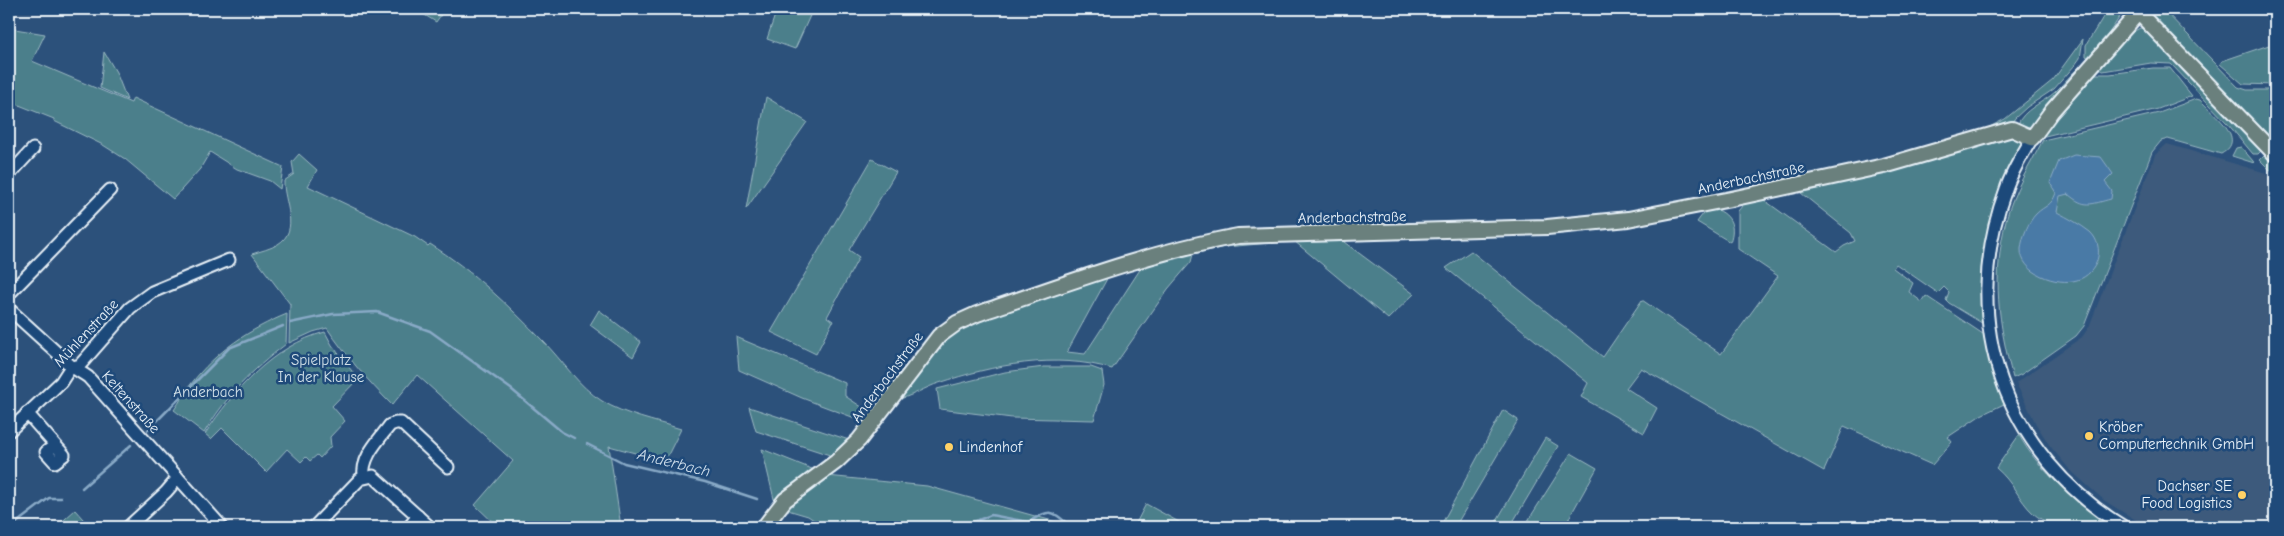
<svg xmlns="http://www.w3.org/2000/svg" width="2284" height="536" font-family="'Comic Neue',sans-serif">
<rect width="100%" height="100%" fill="#2c517b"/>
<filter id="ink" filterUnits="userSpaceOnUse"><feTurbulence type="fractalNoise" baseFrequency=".02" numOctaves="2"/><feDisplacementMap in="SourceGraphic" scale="10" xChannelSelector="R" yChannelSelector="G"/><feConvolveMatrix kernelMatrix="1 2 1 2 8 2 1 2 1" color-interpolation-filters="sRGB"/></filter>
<g filter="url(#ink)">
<path fill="#3c5a7c" d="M2167,144l96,28 12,10v345h-128l-42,-26 -35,-31 -20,-24 -14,-22 -20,-41 66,-46 7,-10 66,-172z"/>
<g fill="#4c7f8b" stroke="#9ab8c2">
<path d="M415,9h30l-9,13z"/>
<path d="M777,9h36l-18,40 -28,-10z"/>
<path d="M2108,9h13v6l-25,38 -6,5 -4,-2v-11z"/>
<path d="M2144,9h19l75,78 9,3h28v46l-4,2z"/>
<path d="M9,28l36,6 -13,27 99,42 2,-5 150,69 -3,22 -10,-8 -33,-12 -27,-17 -10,17 -27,30 -48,-40 -22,-14 -49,-24v-2l-45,-18z"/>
<path d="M2140,28l6,2 117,119 -5,5h-5l-26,-31 -56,-59 -20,-1 -48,8 -4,-3 26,-32z"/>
<path d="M2083,39l-3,19 -5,7 -21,24 -27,18 -12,11 -5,7 -42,13 37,-19 48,-39z"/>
<path d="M2275,43v42l-32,-1 -23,-20 2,-3z"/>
<path d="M104,52l12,20 11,28 -27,-12z"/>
<path d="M2081,66v3l-47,57 -11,2 -6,-2c6,-17 26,-23 38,-34 9,-8 16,-19 26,-26z"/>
<path d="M2153,68h17l22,28 -34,13 -113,27 -5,-2 53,-60h17z"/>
<path d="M766,97l41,25 -61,87z"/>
<path d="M2196,99l4,1c13,14 49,39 21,54l-53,-15 -7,2 -9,11 -68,174 -8,10 -54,38 -9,4c-15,-55 -21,-101 -7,-158 7,-28 24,-55 37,-80l116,-27z"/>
<path d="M2008,134l13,4 2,4 -23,53 -15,130 -36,-22 -3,-3 3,-8 -5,-5 -6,6 -42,-29 -3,4 20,15 -4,9 13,10 4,-6 60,40 10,46 8,22 -23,11 -33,22 4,5 -20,23 -88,-39 -20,45 -183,-103 -15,20 31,20 -13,25 -63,-36 7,-14 -142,-115 25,-17 132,106 39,-57 79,54 57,-78 -40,-27v-38l9,-11 13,-3 76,55 8,-6 11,-5 -4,-8 -55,-44z"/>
<path d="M2241,147l12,14 1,2 -22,-7 4,-8z"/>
<path d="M2267,153l8,8v14l-15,-15z"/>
<path d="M299,154l18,16 -9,16 107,51 13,9 2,-2c42,26 79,62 113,97 19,19 36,46 59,60 23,14 53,20 79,28l-16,32 -56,-15 12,81h-123l-23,-22 38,-44 -96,-86 -25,30c-24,-24 -46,-49 -65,-77l-14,4 -24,11 1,-39 -38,-50c8,-3 19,-5 26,-10 23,-14 5,-43 6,-63l10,-7 -2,-12z"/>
<path d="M872,159l24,13 -47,78 10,7 -32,60 6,4 -17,33 -45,-22z"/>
<path d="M1708,207c20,4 29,16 22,35l-33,-20z"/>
<path d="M1343,237l1,5 70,52 -26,25 -94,-78 -69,6 -32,7 -2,8 -23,27 -56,80c-56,-17 -119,-4 -173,14 -11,3 -32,16 -42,16l33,-50 30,-25 149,-49 -42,77 18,2 58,-89 89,-24z"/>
<path d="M599,310l42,32 -8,15 -43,-32z"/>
<path d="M287,314l-1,30c-35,27 -59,51 -82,89l-30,-23c6,-8 10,-18 17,-26 25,-33 59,-55 96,-70z"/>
<path d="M325,332l7,13 26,34 -26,27 13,15 -15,16 1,9 -11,12 -3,-3 -7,6 -4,-4 -5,5 -14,-13 -21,23 -44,-44 -11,11 -6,-5c28,-43 69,-89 120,-102z"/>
<path d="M736,337l109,46v13l29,19 -6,8 -66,-25 -63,-28z"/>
<path d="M1044,367h47l11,4 2,14 -10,35 -82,-2 -72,-9 -3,-20 68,-17z"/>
<path d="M749,407l103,34 -16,16 -80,-26z"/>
<path d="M1503,410l15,10 -63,107h-15z"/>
<path d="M2019,435c19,36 62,71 96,92 -27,0 -60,6 -82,-14 -14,-13 -20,-31 -37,-45z"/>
<path d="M1545,438l13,8 -48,81h-17z"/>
<path d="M762,449l55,22 -39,30 -4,-2z"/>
<path d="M1571,453l26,15 -33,59h-40z"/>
<path d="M827,476l100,10 133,37 7,4h-243l-16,-11 -27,-8z"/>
<path d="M1146,504l42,23h-54z"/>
<path d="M75,510l15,17h-34z"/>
</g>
<path fill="#497aa6" stroke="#89aac7" d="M2074,155l27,2 12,17 -8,8 7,9 -1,8c-20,5 -26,10 -43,-5l-8,2 -3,16c11,6 23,12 33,20 16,15 8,42 -13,48 -20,6 -57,-7 -56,-31 1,-11 7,-27 15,-35 9,-9 15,-7 20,-21l-6,-10 9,-22z"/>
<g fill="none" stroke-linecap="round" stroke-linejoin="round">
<g stroke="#89aac7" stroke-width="2.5">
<path d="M290,323l43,-9 44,-2 53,19 81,58 51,43 12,6"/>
<path d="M148,430l81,-82 54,-22"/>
<path d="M587,444l37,19 81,19 52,17"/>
<path d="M82,488l49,-43"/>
<path d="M11,527l38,-29h12"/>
<path d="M961,527l30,-12 37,7c24,-13 22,-13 43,5"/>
</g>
<g stroke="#e8f1f8" stroke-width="15">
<g id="minor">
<path d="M2032,138c-9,16 -20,33 -26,51 -49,132 -2,265 118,338"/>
<path d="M9,175l24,-26"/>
<path d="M9,294l101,-104"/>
<path d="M9,309l55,50c7,9 14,11 24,18l134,150"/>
<path d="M70,368l10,-3 50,-57 22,-16 77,-32"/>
<path d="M27,413l37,42 -9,7 -9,-10 9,-7"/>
<path d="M9,431l52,-49 9,-14"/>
<path d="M364,477c-3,-20 15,-37 26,-52l6,-2h5l47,44"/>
<path d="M128,527l38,-35 12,-14"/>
<path d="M314,527l46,-48 13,-3 57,51"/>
<path d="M409,527l9,-11"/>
</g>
</g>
<g stroke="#e8f1f8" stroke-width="18">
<g id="major">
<path d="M2135,9l140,145"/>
<path d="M764,527l21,-27 51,-38 23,-22 80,-104 18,-13 20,-9c85,-29 172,-62 261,-78l309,-9 81,-8 103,-20 153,-33 128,-37 20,9 19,-26 88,-100"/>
</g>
</g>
<use href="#minor" stroke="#1f4a7a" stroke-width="11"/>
<use href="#major" stroke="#6a807d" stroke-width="14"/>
</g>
</g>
<g fill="#ffd166" stroke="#1f4a7a" stroke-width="2">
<circle cx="2089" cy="436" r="5"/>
<circle cx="949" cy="447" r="5"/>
<circle cx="2242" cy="495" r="5"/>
</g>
<g text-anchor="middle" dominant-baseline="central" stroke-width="5" stroke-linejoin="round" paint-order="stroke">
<g font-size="15" fill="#e8f1f8" stroke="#1f4a7a">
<text transform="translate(1751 178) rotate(-12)">Anderbachstraße</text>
<text transform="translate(1352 217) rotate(-1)">Anderbachstraße</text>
<text transform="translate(86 333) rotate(-47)">Mühlenstraße</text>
<text transform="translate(887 377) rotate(-53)">Anderbachstraße</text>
<text transform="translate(131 402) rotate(48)">Keltenstraße</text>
</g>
<g font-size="15" fill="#d1e0e8" stroke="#1f4a7a">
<text x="321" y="360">Spielplatz<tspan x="321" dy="17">In der Klause</tspan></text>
<text x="208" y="392">Anderbach</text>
</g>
<g font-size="15" fill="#e8f1f8" stroke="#1f4a7a" text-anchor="start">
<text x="2099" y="427">Kröber<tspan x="2099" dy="17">Computertechnik GmbH</tspan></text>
<text x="959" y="447">Lindenhof</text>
<text x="2232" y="486" text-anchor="end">Dachser SE<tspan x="2232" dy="17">Food Logistics</tspan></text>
</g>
<g font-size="16" font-style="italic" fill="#d0dfec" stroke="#1f4a7a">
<text transform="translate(674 463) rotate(14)">Anderbach</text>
</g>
</g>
<rect width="2284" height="536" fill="none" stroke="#1f4a7a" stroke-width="30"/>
<rect x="15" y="15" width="2254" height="506" fill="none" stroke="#e8f1f8" stroke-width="2" filter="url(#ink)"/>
</svg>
